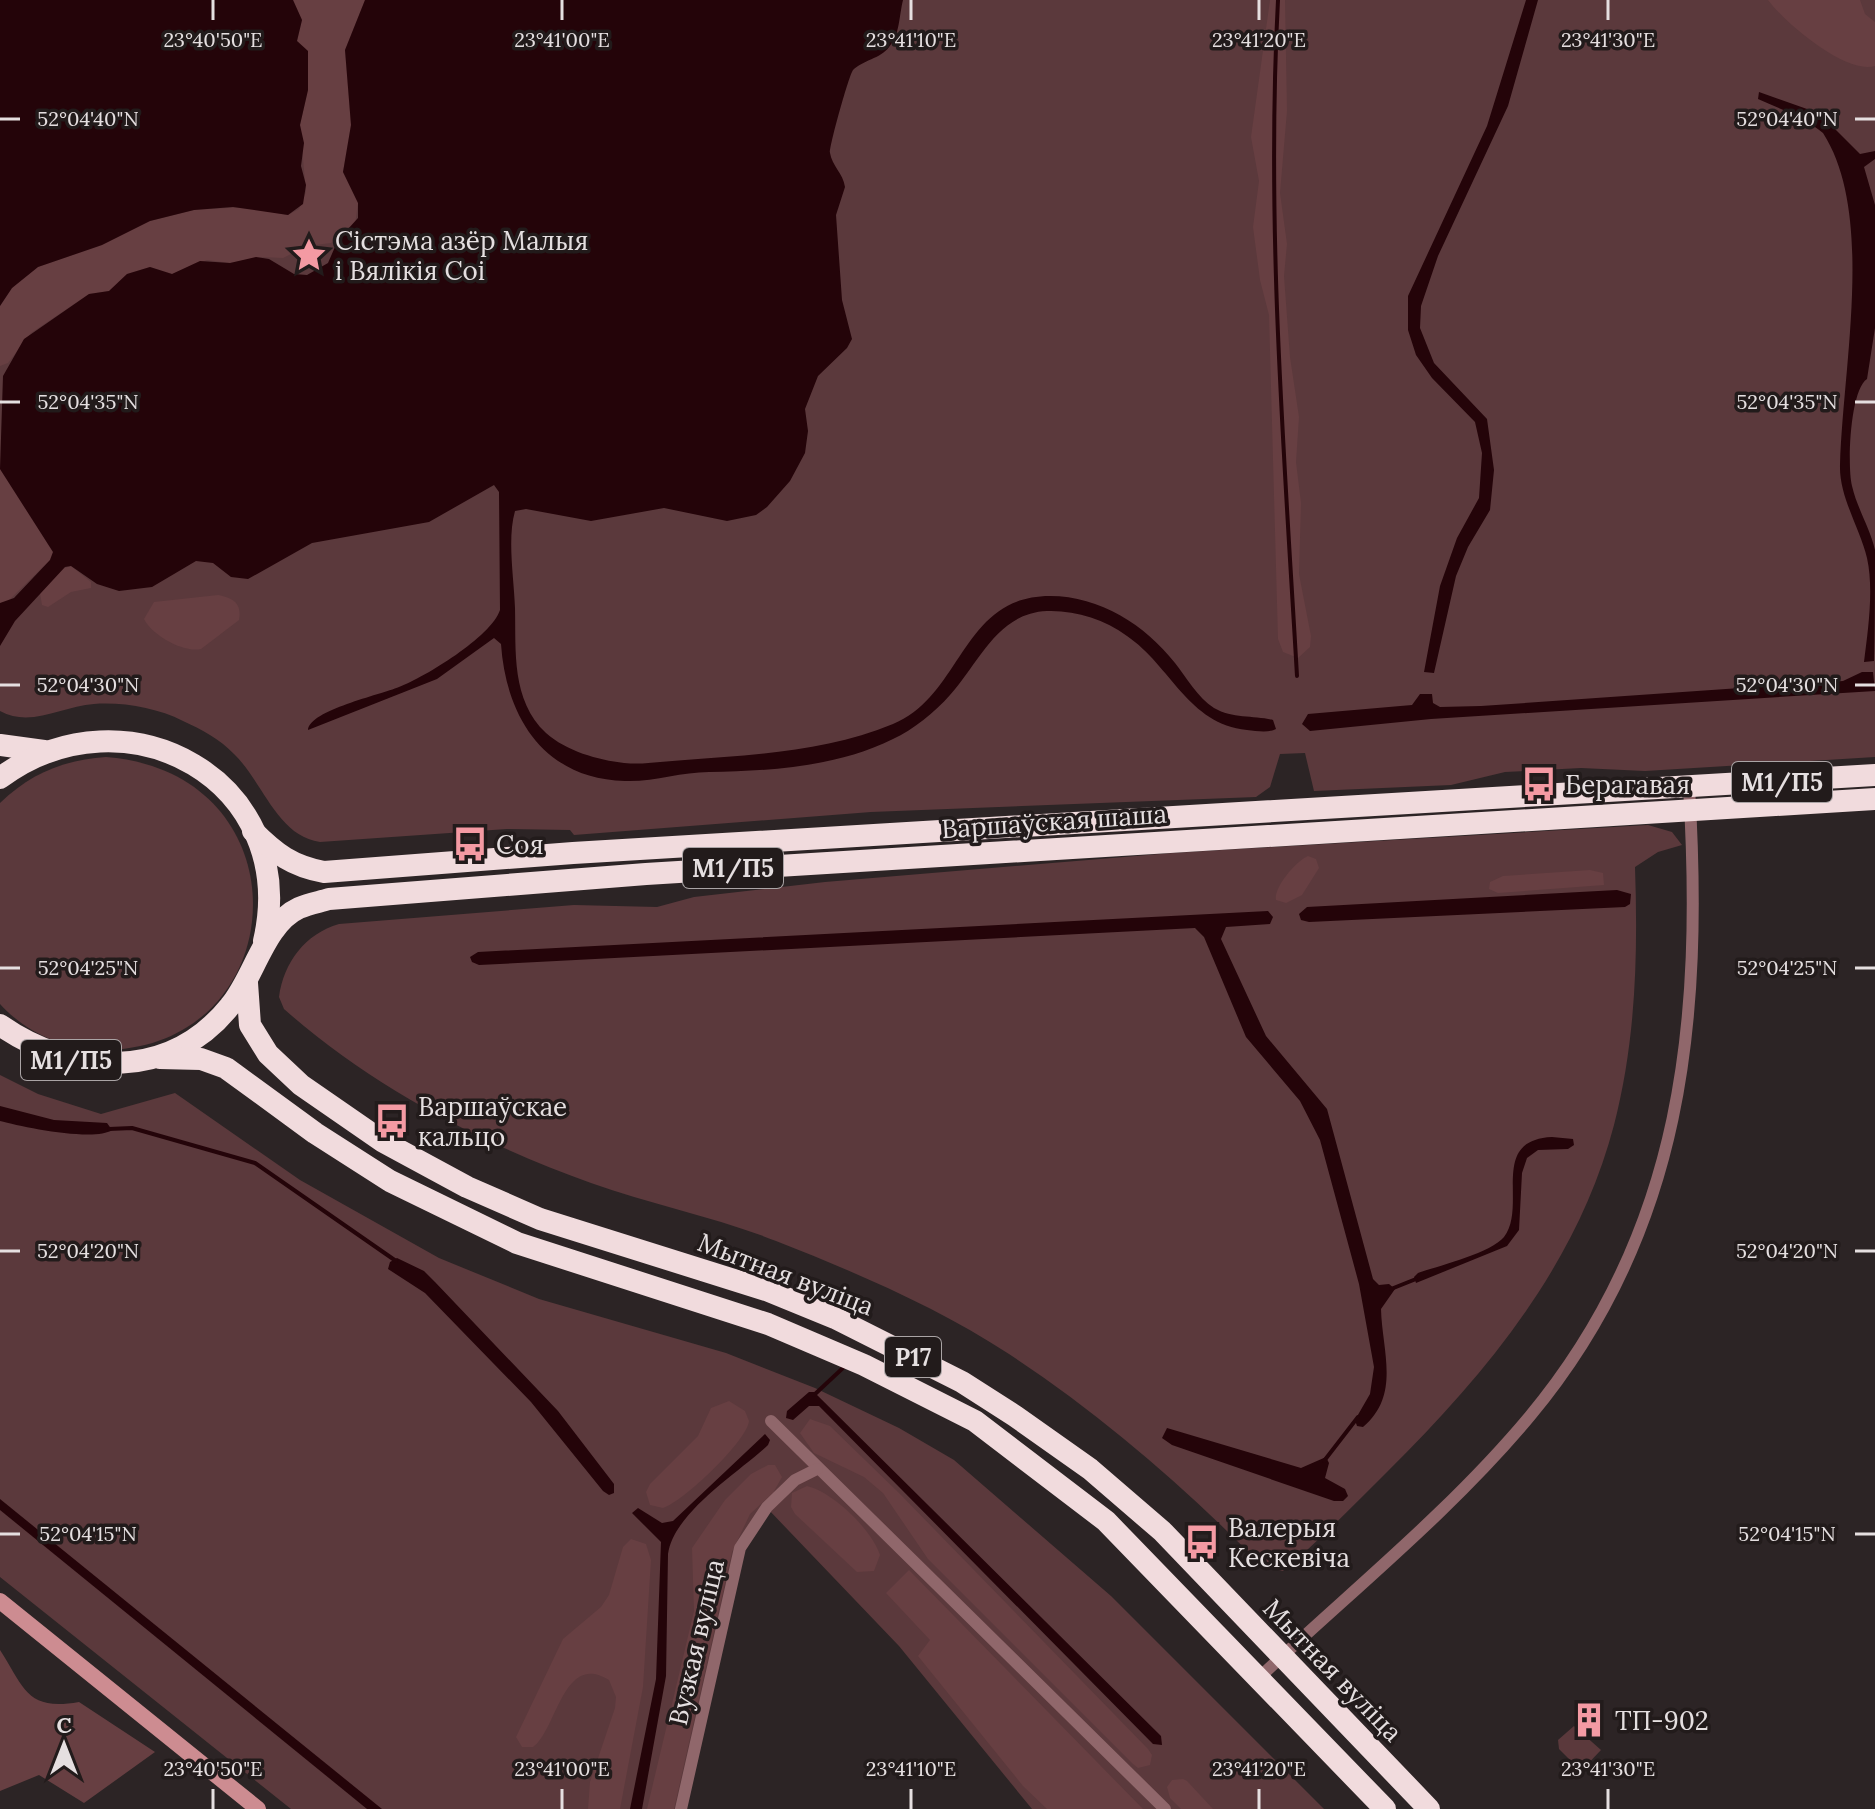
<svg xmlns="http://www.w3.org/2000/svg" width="1875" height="1809" font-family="Lora,serif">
<rect width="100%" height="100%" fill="#2c2425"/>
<g fill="#5b393c">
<path d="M0,0h1875v757l-230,14 -64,-3 -76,4 -54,13 -137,6 -9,-38 -25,1 -10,33 -14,10 -385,15 -297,23 -4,-5 -63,-1 -187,13c-43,-6 -57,-60 -86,-88 -13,-14 -33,-25 -51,-33 -26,-13 -59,-19 -89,-17 -32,2 -63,24 -94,7z"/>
<path d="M106,757c204,16 189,293 -4,293 -37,0 -77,-18 -102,-46v-201c31,-30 64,-43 106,-46z"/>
<path d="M1648,825l24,7 10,13 -24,7 -23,15c3,87 1,173 -21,258 -36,138 -127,248 -226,346 -34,34 -68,69 -105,100l-20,-4c-77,-79 -161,-152 -254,-213 -72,-47 -154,-82 -233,-113 -60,-24 -124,-36 -185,-58 -111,-40 -219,-96 -307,-174l-5,-12c5,-35 26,-63 60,-73l235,-19 83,2 37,-10 131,-15 347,-29z"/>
<path d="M0,1075l38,19 63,20 74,-21 125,87 139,78 100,41 187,54 89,35 84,40 55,32 157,136 213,213h-292l-133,-163 -132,-138 -27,40 -58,261h-391l-291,-232z"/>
<path d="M1574,1726l27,24 -20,21 -22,-22 -1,-9z"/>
</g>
<g fill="#673f42">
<path d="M293,0h72l-20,50 6,75 -8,47 15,31 -3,22 -24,18 -24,3 -24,12 -21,-1 -32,6 -23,-3 -35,14 -22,-7 -23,7 -18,17 -20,3 -58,39 -23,30 -8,3v-60l12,-18 26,-21 64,-22 48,-24 44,-11 49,-3 45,8 11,-6 7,-17 -6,-67 8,-35v-39l-11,-10 5,-21z"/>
<path d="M1270,0h15l2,111 -7,82 7,51 -3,32 6,81 9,60 -3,45 5,41 -2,71 12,62 -1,11 -12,11 -15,-6 -5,-13 -9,-324 -9,-35 -7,-53 6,-46 -8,-44z"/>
<path d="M1768,0h92l5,14 10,8v44c-29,9 -90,-43 -107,-66z"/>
<path d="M0,469l53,83 -3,8 -45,44 -5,-1z"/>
<path d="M71,566l20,16v6l-20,4 -23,15 -6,-2 -2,-12 22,-24z"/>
<path d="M218,595c15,3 24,8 21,25l-38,29c-18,4 -49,-14 -57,-30l10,-17z"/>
<path d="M1308,856l8,3 3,9 -17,27 -16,8 -10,-3c-3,-12 20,-39 32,-44z"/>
<path d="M1590,870l13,3 1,12 -106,8 -9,-4 1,-7 13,-6z"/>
<path d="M729,1401l16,10 4,10c-2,20 -66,81 -86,87l-13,-3 -4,-13 4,-8 48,-48 13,-28z"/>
<path d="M810,1419l20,7 70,68 248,255 4,6 -2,10 -12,3 -5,-4 -205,-205 -45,-66 -19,-16 -50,-24 -14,-20z"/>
<path d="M768,1465h7l7,12 -9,16 -23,21 -18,38 -58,257h-27l47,-198 -2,-63 33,-48 26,-26z"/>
<path d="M807,1486c26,6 65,44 73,69l-6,16 -17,1 -62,-58 -4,-7 1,-14z"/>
<path d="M631,1539l15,5 5,16 -8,127 -23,122h-32l2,-27 25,-74 1,-11 -7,-17c-46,-29 -52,50 -76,67h-11l-6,-10 47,-98 38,-32 8,-12 14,-48z"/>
<path d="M909,1570l234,239h-96l-24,-23 -105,-130 12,-16 -44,-47z"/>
<path d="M0,1650c25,39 27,61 79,52l76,50 -71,51 -45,-28 -39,16z"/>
<path d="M1183,1779l4,2 26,28h-32l-11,-11 -3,-11 5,-7z"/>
</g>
<g fill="#240409">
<path d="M0,0h293l9,20 -5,21 11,10v39l-8,35 4,18 -3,23 5,19 -3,19 -15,11 -55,-8 -39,3 -44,11 -48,24 -64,22 -26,21 -12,18z"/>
<path d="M365,0h538c-4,16 -3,34 -14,47 -9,12 -26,13 -36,23 -4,5 -24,77 -23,83 2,13 13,20 15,34l-9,28 6,85 10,39 -5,9 -29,28 -13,33 3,22 -3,22 -15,28 -23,26 -11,8 -29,6 -63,-13 -73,13 -65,-12 -11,2c-8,28 -1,67 0,97 1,43 -4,92 31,125 20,18 52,27 78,30 21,2 40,-2 61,-3 69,-5 143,-9 208,-36 70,-29 68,-128 157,-128 50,0 95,29 125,67 11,14 23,35 39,45 19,11 39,7 59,12l3,9c-8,4 -19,2 -29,1 -59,-6 -76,-64 -120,-94 -23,-17 -52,-26 -80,-25 -50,2 -68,52 -97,84 -15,17 -37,35 -57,44 -57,28 -122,32 -184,33 -28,0 -55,10 -84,9 -81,-2 -119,-64 -124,-137l-7,-6 -57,41 -129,51c2,-20 72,-35 91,-43 26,-10 92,-50 101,-77l-1,-118 -5,-7 -65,37 -117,21 -64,36 -17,-2 -18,-14 -17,-2 -44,26 -33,4 -22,-7 -26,-18 -6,1 -50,54 -15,25v-43l14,-5 36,-38 3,-8 -53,-83 3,-93 21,-37 65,-45 20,-3 18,-17 23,-7 22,7 28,-13 30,2 26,-6 13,2 25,15 13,1 21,-12 10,-23 20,-22v-15l-15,-31 8,-47 -6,-75z"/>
<path d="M1526,0h12l-30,106 -70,150 -17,50 -1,22 14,35 53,56 7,51 -4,40 -22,37 -12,29 -22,97 -10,-1 16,-86 17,-48 22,-40 3,-45 -7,-31 -43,-44 -16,-23 -8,-25v-34l79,-170z"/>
<path d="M1759,92l48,17 27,19 26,26 15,-3v8l-11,8 11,38v123l-8,51c-17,11 -20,87 -15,107 5,22 18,42 23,64 0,25 0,85 -1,111l-10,1c4,-31 10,-73 3,-104 -7,-30 -28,-61 -27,-93 3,-101 35,-251 -17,-332 -19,-16 -43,-24 -65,-34z"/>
<path d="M1862,672h11l2,19 -444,28 -121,12 -8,-7 6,-10 104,-9 8,-11h12l1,9 7,4 41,-1 362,-25z"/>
<path d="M1617,890l14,4 -1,10 -5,3 -316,15 -8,-2 -2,-6 8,-7z"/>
<path d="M1268,911l5,6 -3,7 -44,3 -5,12 45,97 61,73 46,170 6,6 10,-1 6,5 -14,20c1,42 20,86 -18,118l-6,-1 -2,-6 15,-26 4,-27 -15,-83 -39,-144 -20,-39 -54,-64 -42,-100 -9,-9 -716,37 -7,-3 -2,-5 8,-5z"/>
<path d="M0,1106l54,14 53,3 5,7c-17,12 -90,-3 -112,-9z"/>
<path d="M1552,1137l21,2 1,6 -6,4 -30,1 -11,8 -5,15 -3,57 -12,16 -91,37 -2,-6 4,-4c20,-7 73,-20 86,-36 24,-31 -16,-97 48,-100z"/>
<path d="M397,1258l27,13 11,11 123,129 56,73v9l-5,2 -6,-4 -72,-89 -106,-109 -37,-24 2,-7z"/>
<path d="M809,1392h5l347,344 1,9 -9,-1 -334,-338h-10l-16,14 -7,-2 1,-7z"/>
<path d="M1167,1428l134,40 25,-11 3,6 -4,15 20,11 3,7 -5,5h-9l-162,-56 -10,-7z"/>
<path d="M765,1434l5,6 -2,5c-30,28 -94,67 -100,109l-2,122 -24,133h-12l26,-130 5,-137 -29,-29 6,-5 24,15 11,-2z"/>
<path d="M0,1499l382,310h-15l-367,-299z"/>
</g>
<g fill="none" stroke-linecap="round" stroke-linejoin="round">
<g stroke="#240409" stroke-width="4">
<path d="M1278,0c-12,226 6,451 19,676"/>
<path d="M109,1129l23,-1 123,35 141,98"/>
<path d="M1391,1289l25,-10"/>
<path d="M814,1395l30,-28"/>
<path d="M1324,1461l34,-44"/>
</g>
<g stroke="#90676b" stroke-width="12">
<path d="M771,1421l394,388"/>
<path d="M1260,1677c90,-85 190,-165 270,-261 154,-185 173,-397 159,-629"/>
<path d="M681,1809l59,-261 27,-41 28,-27 22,-11"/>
</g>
<path stroke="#cd8c91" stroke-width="16" d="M0,1601l258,208"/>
<g stroke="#f1dbdd" stroke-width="22">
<path d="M0,745l44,6"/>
<path d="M0,778c127,-94 301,4 264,163"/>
<path d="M253,831c23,23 39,35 71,41l249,-19 1302,-78"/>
<path d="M247,983l3,42 18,29 33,31 81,56 85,46 73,32 229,72 66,27 127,64 53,34 75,53 72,62 267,278"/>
<path d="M0,1025c73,51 170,56 230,-19 24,-28 34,-82 69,-98 9,-4 20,-6 30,-9l317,-25 1229,-75"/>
<path d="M160,1058l41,1 25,9 89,65 75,48 127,62 251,81 96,41 111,56 131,100 279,288"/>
</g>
</g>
<path fill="none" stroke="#e5dfe0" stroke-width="3" d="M213,0v20M562,0v20M911,0v20M1259,0v20M1608,0v20M0,119h20M1855,119h20M0,402h20M1855,402h20M0,685h20M1855,685h20M0,968h20M1855,968h20M0,1251h20M1855,1251h20M0,1534h20M1855,1534h20M213,1789v20M562,1789v20M911,1789v20M1259,1789v20M1608,1789v20"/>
<defs>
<g id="sight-bare" transform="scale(2.76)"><path d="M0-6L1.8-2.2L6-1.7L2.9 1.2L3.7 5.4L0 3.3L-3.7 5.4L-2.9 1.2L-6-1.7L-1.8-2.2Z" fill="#f49aa3" stroke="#221b1b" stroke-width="2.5" paint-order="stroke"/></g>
<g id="bus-bare" transform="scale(2.76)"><path d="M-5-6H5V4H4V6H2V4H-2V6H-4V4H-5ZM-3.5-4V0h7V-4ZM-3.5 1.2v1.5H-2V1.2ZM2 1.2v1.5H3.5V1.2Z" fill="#f49aa3" stroke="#221b1b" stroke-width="2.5" paint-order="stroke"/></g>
<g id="building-bare" transform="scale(2.76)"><path d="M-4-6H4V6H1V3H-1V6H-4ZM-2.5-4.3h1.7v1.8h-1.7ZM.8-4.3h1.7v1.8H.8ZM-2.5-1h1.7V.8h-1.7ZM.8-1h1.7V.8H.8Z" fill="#f49aa3" stroke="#221b1b" stroke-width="2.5" paint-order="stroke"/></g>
</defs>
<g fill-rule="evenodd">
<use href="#sight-bare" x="309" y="255"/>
<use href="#bus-bare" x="1539" y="784"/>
<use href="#bus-bare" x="470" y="844"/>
<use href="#bus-bare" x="392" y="1121"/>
<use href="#bus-bare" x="1202" y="1542"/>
<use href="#building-bare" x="1589" y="1720"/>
</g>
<g text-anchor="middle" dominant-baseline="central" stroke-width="7" stroke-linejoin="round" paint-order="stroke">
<g fill="#221b1b" stroke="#aaa4a5" stroke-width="2">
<rect x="1732" y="762" width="100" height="40" rx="6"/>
<rect x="683" y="848" width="100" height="40" rx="6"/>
<rect x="21" y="1040" width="100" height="40" rx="6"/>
<rect x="885" y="1337" width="56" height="40" rx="6"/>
</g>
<g font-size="24" font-weight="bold" fill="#e5dfe0">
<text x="1782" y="782">М1/П5</text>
<text x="733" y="868">М1/П5</text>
<text x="71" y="1060">М1/П5</text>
<text x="913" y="1357">Р17</text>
</g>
<g font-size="26" fill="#e5dfe0" stroke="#221b1b" text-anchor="start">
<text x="335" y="240">Сістэма азёр Малыя<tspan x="335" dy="30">і Вялікія Соі</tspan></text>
<text x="1565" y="784">Берагавая</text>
<text x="496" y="844">Соя</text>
<text x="418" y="1106">Варшаўскае<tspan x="418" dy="30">кальцо</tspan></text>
<text x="1228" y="1527">Валерыя<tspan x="1228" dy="30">Кескевіча</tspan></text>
<text x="1615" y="1720">ТП-902</text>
</g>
<g font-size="26" fill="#e5dfe0" stroke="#221b1b">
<text transform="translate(1054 821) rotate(-4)">Варшаўская шаша</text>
<text transform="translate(786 1274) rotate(21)">Мытная вуліца</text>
<text transform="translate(696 1642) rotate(-77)">Вузкая вуліца</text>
<text transform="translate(1333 1670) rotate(46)">Мытная вуліца</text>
</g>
</g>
<g font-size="20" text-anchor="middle" fill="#e5dfe0" stroke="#221b1b" stroke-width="7" stroke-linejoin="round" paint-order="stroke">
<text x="213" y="47">23°40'50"E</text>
<text x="562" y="47">23°41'00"E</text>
<text x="911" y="47">23°41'10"E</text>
<text x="1259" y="47">23°41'20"E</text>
<text x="1608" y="47">23°41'30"E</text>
<text x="88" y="126">52°04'40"N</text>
<text x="1787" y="126">52°04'40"N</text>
<text x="88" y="409">52°04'35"N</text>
<text x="1787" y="409">52°04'35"N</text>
<text x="88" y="692">52°04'30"N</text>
<text x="1787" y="692">52°04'30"N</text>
<text x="88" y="975">52°04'25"N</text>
<text x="1787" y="975">52°04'25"N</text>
<text x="88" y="1258">52°04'20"N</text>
<text x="1787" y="1258">52°04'20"N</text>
<text x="88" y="1541">52°04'15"N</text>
<text x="1787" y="1541">52°04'15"N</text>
<text x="213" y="1776">23°40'50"E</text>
<text x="562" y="1776">23°41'00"E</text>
<text x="911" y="1776">23°41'10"E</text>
<text x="1259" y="1776">23°41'20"E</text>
<text x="1608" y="1776">23°41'30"E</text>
</g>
<g transform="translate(64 1745)" stroke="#221b1b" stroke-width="6" paint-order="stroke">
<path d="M0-6L14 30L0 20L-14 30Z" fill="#e5dfe0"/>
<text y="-12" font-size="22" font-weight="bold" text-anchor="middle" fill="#e5dfe0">С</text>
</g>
</svg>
